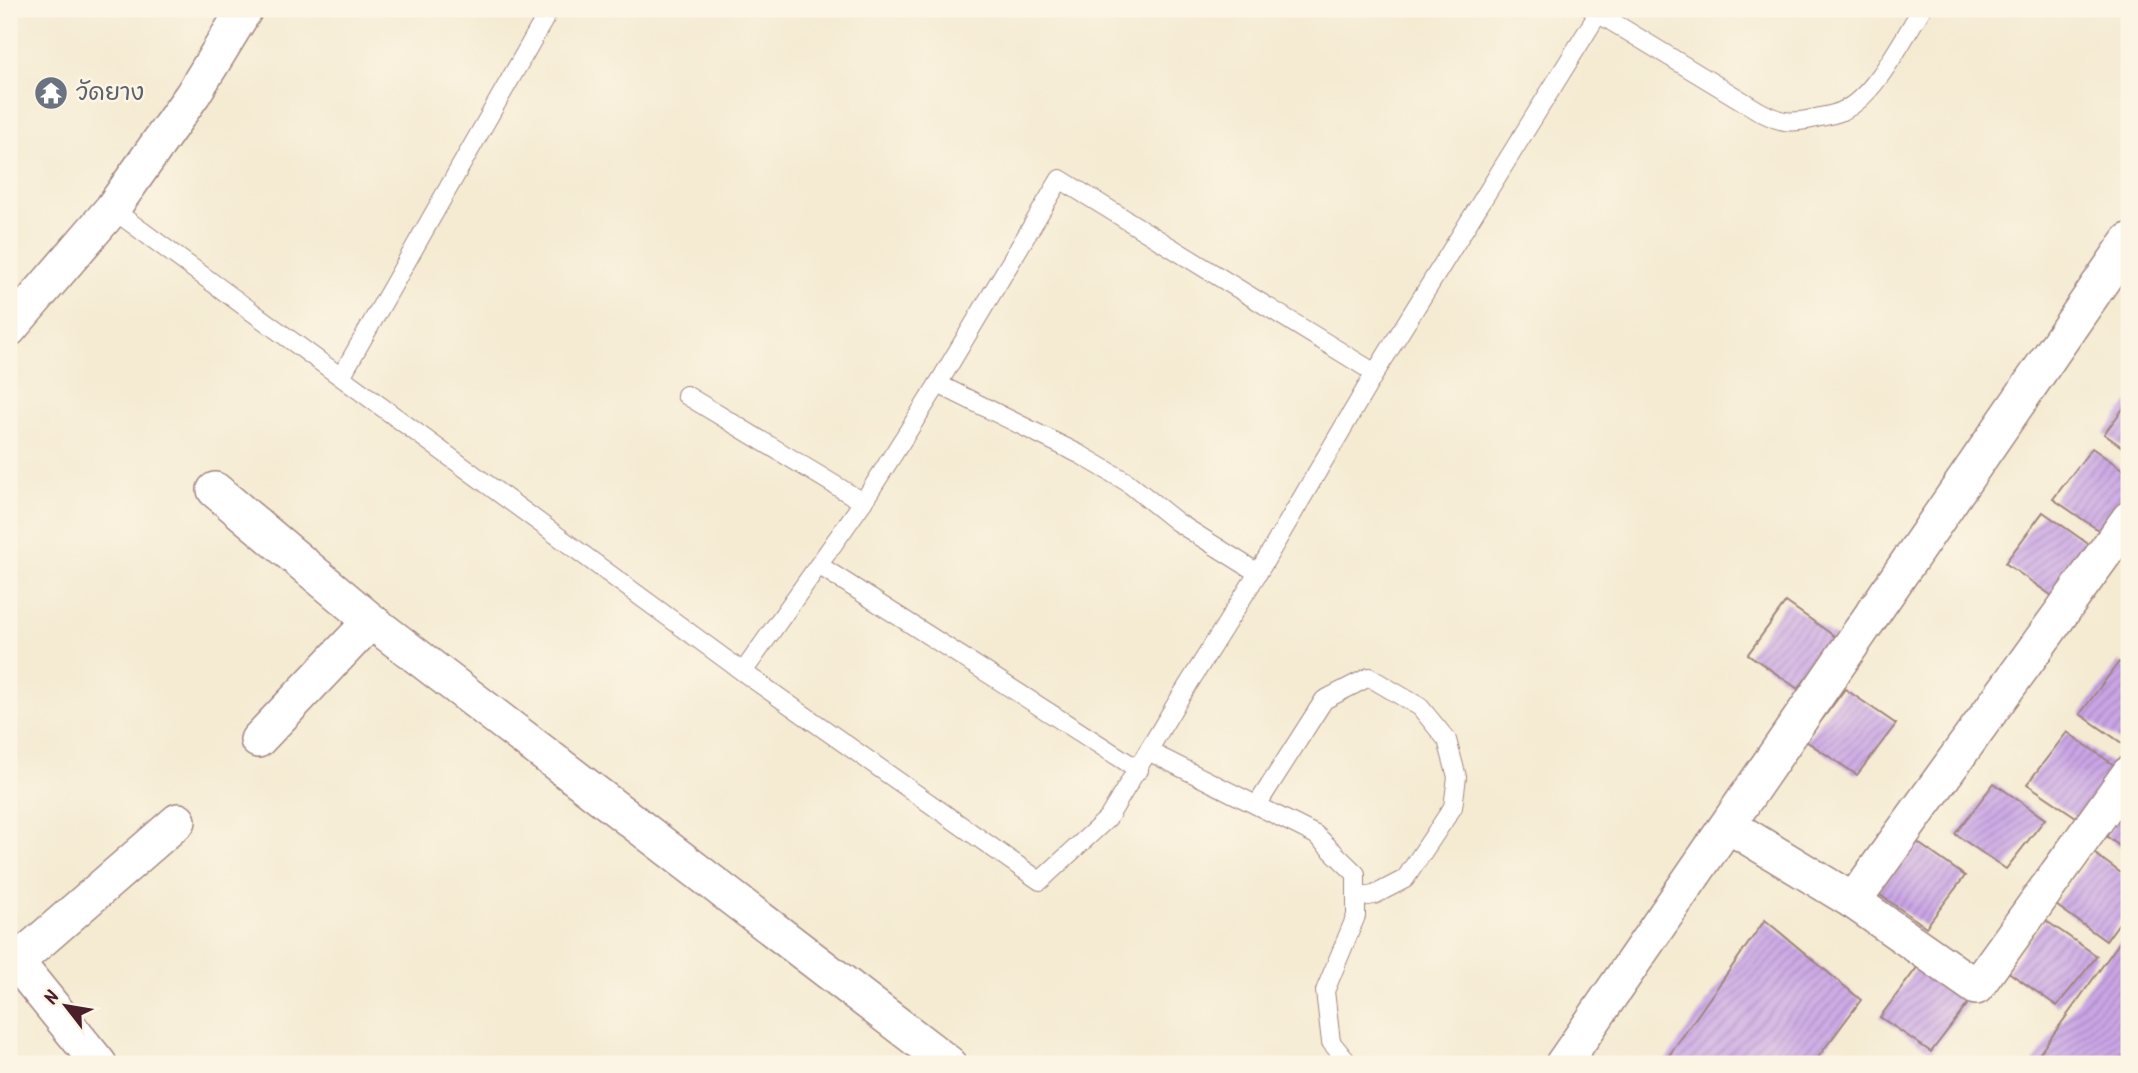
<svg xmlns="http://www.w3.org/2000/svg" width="2138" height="1073" font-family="Kalam,'Playpen Sans Thai',sans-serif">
<defs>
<pattern id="building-hatch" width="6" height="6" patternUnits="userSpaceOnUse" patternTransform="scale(1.75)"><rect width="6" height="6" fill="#caa6e6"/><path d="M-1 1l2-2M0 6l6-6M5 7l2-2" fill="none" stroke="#a687bb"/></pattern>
</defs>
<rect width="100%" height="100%" fill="#fcf5e5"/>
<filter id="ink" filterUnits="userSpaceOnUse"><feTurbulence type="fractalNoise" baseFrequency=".0143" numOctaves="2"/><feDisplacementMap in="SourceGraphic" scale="14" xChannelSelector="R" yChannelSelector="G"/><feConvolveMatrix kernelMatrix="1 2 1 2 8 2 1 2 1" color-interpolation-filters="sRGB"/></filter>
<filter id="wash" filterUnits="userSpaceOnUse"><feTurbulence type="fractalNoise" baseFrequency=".00686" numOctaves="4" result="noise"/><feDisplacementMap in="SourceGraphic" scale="28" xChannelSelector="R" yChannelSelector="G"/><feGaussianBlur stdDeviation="1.57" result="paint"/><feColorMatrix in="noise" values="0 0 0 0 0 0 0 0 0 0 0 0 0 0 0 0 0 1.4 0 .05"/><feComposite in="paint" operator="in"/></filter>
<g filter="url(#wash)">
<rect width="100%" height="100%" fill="#f5ebd3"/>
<g id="blocks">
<g fill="url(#building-hatch)">
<path d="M2129,401v51l-25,-18z"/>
<path d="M2092,448l37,26v28l-25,32 -51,-35z"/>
<path d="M2043,512l51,36 -39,50 -50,-35z"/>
<path d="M1786,602l51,36 -39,51 -50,-35z"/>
<path d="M2119,662l10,8v78l-49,-34z"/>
<path d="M1845,689l51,35 -39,51 -51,-34z"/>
<path d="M2067,732l51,36 -39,51 -52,-35z"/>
<path d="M1994,783l51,36 -39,50 -51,-35z"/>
<path d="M2129,804v49l-23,-17z"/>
<path d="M1914,840l51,36 -39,51 -50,-35z"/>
<path d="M2094,853l35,26v30l-23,32 -50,-36z"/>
<path d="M1765,920l96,80 -48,64h-150z"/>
<path d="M2045,920l52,36 -40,50 -50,-35z"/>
<path d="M2129,929v119l-12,16h-85z"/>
<path d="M1919,965l51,36 -39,51 -51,-35z"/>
</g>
</g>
</g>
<g filter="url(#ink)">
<use href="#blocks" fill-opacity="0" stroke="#a0857f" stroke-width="2"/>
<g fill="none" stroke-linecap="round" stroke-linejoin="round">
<g stroke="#a0857f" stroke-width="20">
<g id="service">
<path d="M1591,9l168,102c22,12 32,13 57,7 8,-2 18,-3 26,-7 33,-14 61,-73 80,-102"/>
<path d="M112,209l631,463 297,209 68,-63 68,-114 82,-131 117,-200 226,-364"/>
<path d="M342,375l208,-366"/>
<path d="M938,384l143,71 46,27 50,40 81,51"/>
<path d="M686,395l177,107"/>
<path d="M820,566l319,204"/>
<path d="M743,672l120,-170 75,-118 122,-205 315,194"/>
<path d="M1148,751l168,84 40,39v42l-31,75 6,51 18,22"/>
<path d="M1257,805l67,-105 45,-23 51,30 27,33 10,37 -4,30 -48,72 -31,16 -18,3"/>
</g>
</g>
<g stroke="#a0857f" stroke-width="38">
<g id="minor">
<path d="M9,329l103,-120 81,-115 52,-85"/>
<path d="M215,490l156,131 578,443"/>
<path d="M258,740l113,-119"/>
<path d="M1728,825l125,76 123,86 153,-213"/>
<path d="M1853,901l276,-382"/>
<path d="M9,953l90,111"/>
<path d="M16,962l162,-141"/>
<path d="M1563,1064l566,-823"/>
</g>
</g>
<use href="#service" stroke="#fff" stroke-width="18"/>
<use href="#minor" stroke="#fff" stroke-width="35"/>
</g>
</g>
<defs>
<g id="temple-disc" transform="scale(1.75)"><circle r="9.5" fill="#6b7280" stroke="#fcf5e5"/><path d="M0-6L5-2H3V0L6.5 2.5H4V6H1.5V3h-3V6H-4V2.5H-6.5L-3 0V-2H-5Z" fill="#fff"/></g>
</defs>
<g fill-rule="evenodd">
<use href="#temple-disc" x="51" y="93"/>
</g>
<g text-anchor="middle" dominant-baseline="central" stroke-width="5" stroke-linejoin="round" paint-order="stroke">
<g font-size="24" fill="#5b616d" stroke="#fcf5e5" text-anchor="start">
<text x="76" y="93">วัดยาง</text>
</g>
</g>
<rect width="2138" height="1073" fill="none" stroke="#fcf5e5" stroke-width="35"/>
<g transform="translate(66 1006) rotate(301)" stroke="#fcf5e5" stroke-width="5" paint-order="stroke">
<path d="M0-5L12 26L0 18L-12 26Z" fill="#4a1f2b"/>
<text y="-10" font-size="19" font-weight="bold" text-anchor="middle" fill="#4a1f2b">N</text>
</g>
</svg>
